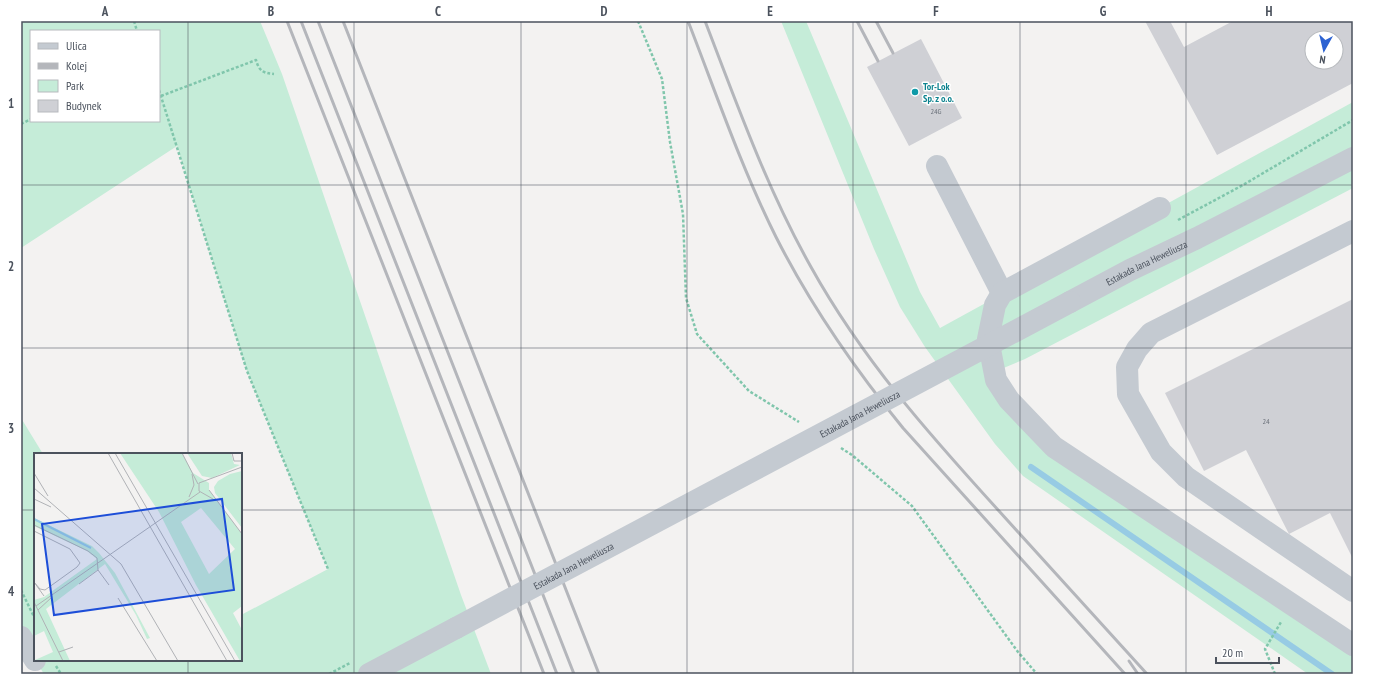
<svg xmlns="http://www.w3.org/2000/svg" width="1374" height="695" font-family="'PT Sans Narrow',sans-serif">
<rect width="100%" height="100%" fill="#f3f2f1"/>
<g fill="#c5ecd8" fill-rule="evenodd">
<path d="M21,21h239l22,53 179,521 30,79h-447l-9,-14h206v-45l87,-46 -81,-198 -70,-225 -156,102zM31,31h128v90h-128z"/>
<path d="M781,21h25l114,271 20,36 413,-226v86l-328,171 -31,13 65,74 294,193v35h-45l-285,-198 -28,-32 -70,-97 -25,-40 -26,-58z"/>
<path d="M21,418l22,36h-8v206l-14,-23z"/>
</g>
<g fill="none" stroke-linecap="round" stroke-linejoin="round">
<path stroke="#97cbe4" stroke-width="6" d="M1031,467l301,207"/>
</g>
<g fill="#cfd0d5" fill-rule="evenodd">
<path d="M1145,21h25l14,26 49,-26h120v62l-136,72zM1312,38h24v24h-24z"/>
<path d="M921,39l41,79 -53,28 -42,-79z"/>
<path d="M1353,299v260l-23,-46 -41,21 -43,-84 -42,21 -39,-78z"/>
</g>
<g fill="none" stroke-linecap="round" stroke-linejoin="round">
<g stroke="#80c6ac" stroke-width="2.5" stroke-dasharray="3 2" stroke-linecap="butt">
<path d="M134,21l3,10"/>
<path d="M638,21l24,58 8,63 13,72 3,84 11,36 52,57 50,31"/>
<path d="M159,90l88,281 81,198"/>
<path d="M161,96l95,-36c3,11 7,13 18,14"/>
<path d="M21,124l10,-5"/>
<path d="M1178,220l65,-35 110,-65"/>
<path d="M841,448l11,7 60,51 106,146 19,22"/>
<path d="M21,590l14,29"/>
<path d="M56,666l5,8"/>
<path d="M329,674l21,-11"/>
<path d="M1275,674l-10,-25 16,-27"/>
</g>
<g stroke="#c4cad1" stroke-width="22">
<path d="M937,166l65,127"/>
<path d="M1160,208l-158,85 -7,12 -7,34 8,41 13,20 45,47 299,198"/>
<path d="M1353,231l-202,102 -14,16 -10,18 1,27 33,58 25,25 167,114"/>
<path id="s1" d="M1070,302l60,-32 67,-32 156,-80"/>
<path d="M21,637l14,23"/>
<path d="M369,674l87,-46"/>
</g>
<g stroke="#b4b6bb" stroke-width="3">
<path d="M287,21l257,653"/>
<path d="M301,21l256,653"/>
<path d="M318,21l256,653"/>
<path d="M343,21l256,653"/>
<path d="M688,21c28,72 53,146 88,216 35,69 78,131 127,191l222,246"/>
<path d="M705,21c32,83 62,168 106,246 51,92 118,167 188,244 49,54 99,109 148,163"/>
<path d="M857,21l21,40"/>
<path d="M876,21l17,32"/>
<path d="M1129,661l9,13"/>
</g>
<path stroke="#c4cad1" stroke-width="22" id="s2" d="M456,628l614,-326"/>
</g>
<path fill="none" stroke="#4b525d" stroke-width="1" stroke-opacity="0.55" d="M188,21v433M354,21v653M521,21v653M687,21v653M853,21v653M1020,21v653M1186,21v653M21,185h1332M21,348h1332M21,510h14M241,510h1112M188,660v14"/>
<circle fill="#0f9aa8" stroke="#fff" stroke-width="1.5" cx="915" cy="92" r="4"/>
<g text-anchor="middle" dominant-baseline="central" stroke-width="3" stroke-linejoin="round" paint-order="stroke">
<g font-size="8" fill="#6c727b">
<text x="936" y="111">24G</text>
<text x="1266" y="421">24</text>
</g>
<g font-size="10" font-weight="bold" fill="#0d838f" stroke="#fff" text-anchor="start">
<text x="923" y="86">Tor-Lok<tspan x="923" dy="12">Sp. z o.o.</tspan></text>
</g>
<g font-size="10" fill="#4b525d" stroke="#fff">
<text stroke="none"><textPath href="#s1" startOffset="86">Estakada Jana Heweliusza</textPath></text>
<text stroke="none"><textPath href="#s2" startOffset="457">Estakada Jana Heweliusza</textPath></text>
<text stroke="none"><textPath href="#s2" startOffset="133">Estakada Jana Heweliusza</textPath></text>
</g>
</g>
<g transform="translate(34 453)">
<rect width="208" height="208" fill="#f3f2f1"/>
<path d="M86,0h62l11,20 16,10v7l33,44v72l-9,7 9,17v31h-2l-44,-76 -37,-73zM167,55l34,41 -26,25 -28,-52zM153,0h44l3,11 6,1 -28,13 -10,-2zM208,18v57l-27,-35 -1,-6 4,-6 12,-7zM0,65l58,28 7,7 16,20 35,65 -3,1 -11,-24 -31,-51 -59,45 24,52h-36v-4l1,3 18,-8 -9,-21 -10,5v-36l10,-3 53,-38 -10,-8 -53,-25z" fill="#c5ecd8" fill-rule="evenodd"/>
<path fill="none" stroke="#97cbe4" stroke-width="2" d="M0,66l57,29"/>
<path fill="none" stroke="#b0b2b6" stroke-width="1" d="M74,0l119,208M81,0l120,208M148,0l16,31M198,0l2,8h8M0,20l14,23M0,35l87,76 57,97M175,37l33,44M155,44l5,-12 -2,-11M0,46l17,8M179,46l-14,-8v-8l43,-16M0,72l54,26 9,7 1,12 -19,14M0,78l36,18 10,14 -3,4 -32,23 -5,-1 -6,-7M64,117l11,15M0,129l10,14M84,145l39,63M0,149l29,59M2,153l164,-114M4,157l14,-13M25,199l14,-5"/>
<path fill="#1d4ed8" fill-opacity="0.15" stroke="#1d4ed8" stroke-width="2" d="M188,46l12,91 -180,25 -12,-91z"/>
<rect width="208" height="208" fill="none" stroke="#4b525d" stroke-width="2"/>
</g>
<rect width="1374" height="695" fill="none" stroke="#ffffff" stroke-width="44"/>
<rect x="30" y="30" width="130" height="92" fill="#ffffff" stroke="#b7babe"/>
<rect x="38" y="43" width="20" height="6" fill="#c4cad1" stroke="#b7babe"/>
<text x="66" y="50" font-size="12" fill="#4b525d">Ulica</text>
<rect x="38" y="63" width="20" height="6" fill="#b4b6bb" stroke="#b7babe"/>
<text x="66" y="70" font-size="12" fill="#4b525d">Kolej</text>
<rect x="38" y="80" width="20" height="12" fill="#c5ecd8" stroke="#b7babe"/>
<text x="66" y="90" font-size="12" fill="#4b525d">Park</text>
<rect x="38" y="100" width="20" height="12" fill="#cfd0d5" stroke="#b7babe"/>
<text x="66" y="110" font-size="12" fill="#4b525d">Budynek</text>
<g transform="translate(1324 50) rotate(188)"><circle r="19" fill="#ffffff" stroke="#b7babe"/>
<path d="M0-3L7 15L0 10L-7 15Z" fill="#2c62d2"/>
<text y="-6" font-size="11" font-weight="bold" text-anchor="middle" fill="#4b525d">N</text>
</g>
<path d="M1216 657v6h63v-6" fill="none" stroke="#4b525d" stroke-width="2"/>
<text x="1222" y="657" font-size="12" fill="#4b525d" stroke="#ffffff" stroke-width="3" paint-order="stroke">20 m</text>
<rect x="22" y="22" width="1330" height="651" fill="none" stroke="#4b525d" stroke-width="1.5"/>
<g font-size="13" text-anchor="middle" font-weight="bold" fill="#4b525d">
<text x="105" y="16">A</text>
<text x="271" y="16">B</text>
<text x="438" y="16">C</text>
<text x="604" y="16">D</text>
<text x="770" y="16">E</text>
<text x="936" y="16">F</text>
<text x="1103" y="16">G</text>
<text x="1269" y="16">H</text>
<text x="11" y="108">1</text>
<text x="11" y="271">2</text>
<text x="11" y="433">3</text>
<text x="11" y="596">4</text>
</g>
</svg>
